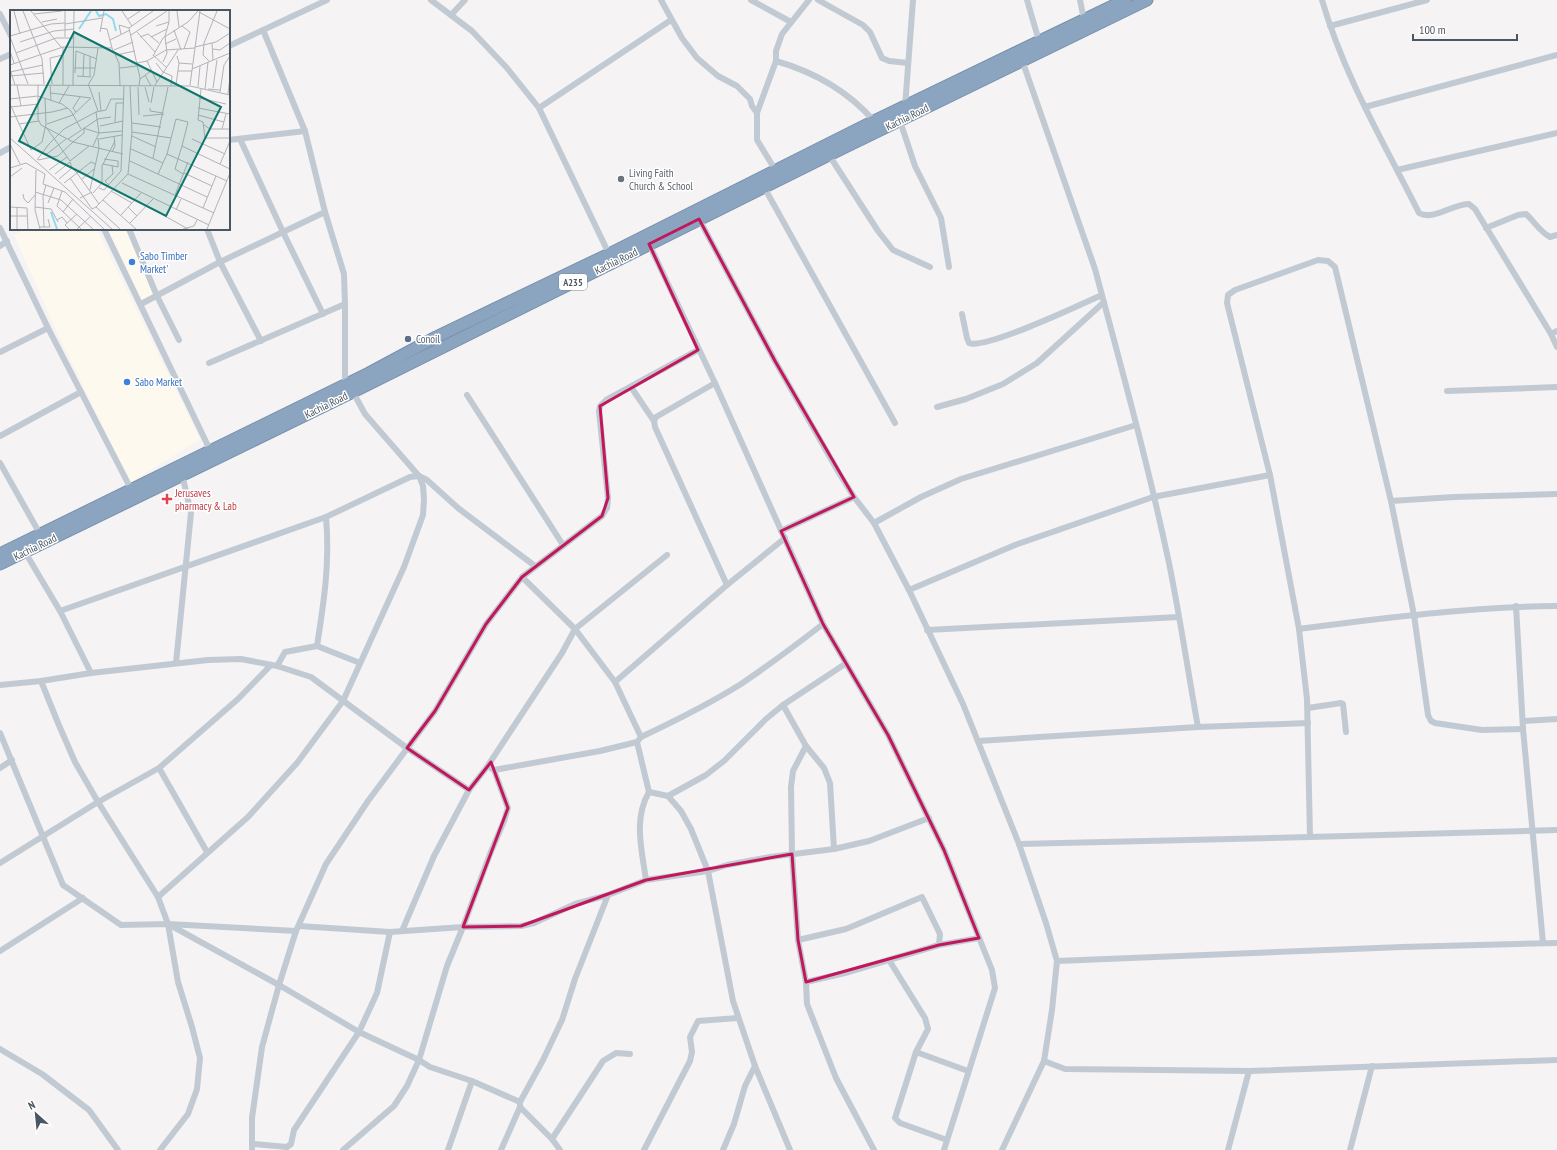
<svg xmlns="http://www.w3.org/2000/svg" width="1557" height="1150" font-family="'PT Sans Narrow',sans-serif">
<rect width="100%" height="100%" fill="#f5f3f3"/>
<g fill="#fdf9ef">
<path d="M25,229h72l103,210 -70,44 -76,-157 -40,-91z"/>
<path d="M106,229h21l28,67 -13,6z"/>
</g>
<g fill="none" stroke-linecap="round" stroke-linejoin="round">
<g stroke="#7690ad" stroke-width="13">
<g id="highway">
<path d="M0,554l369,-181 67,-36 173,-83 265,-133 251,-121"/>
<path d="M0,564l353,-172 476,-237 318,-155"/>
</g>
</g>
<g stroke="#c1cad2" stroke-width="6">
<path d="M431,0l41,31 35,37 32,40 70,146"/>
<path d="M661,0l21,38 15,20 21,18 19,10 13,13 2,7 5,7v27l19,31"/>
<path d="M751,0l40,22"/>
<path d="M818,0l45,25 7,7 12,26 7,3 19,2"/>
<path d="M1027,0l12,41"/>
<path d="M1080,0l4,20"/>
<path d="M1322,0c22,76 62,143 97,213 14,8 34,-9 50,-9l6,5 76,125 6,-3"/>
<path d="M0,14l11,22"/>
<path d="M451,15l14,-15"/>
<path d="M1330,26l97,-26"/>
<path d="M263,30l42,101 20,81 19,62 1,30v80"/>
<path d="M229,46l98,-46"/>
<path d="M0,59l11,-5"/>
<path d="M1022,60l73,209c26,97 53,195 74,294 11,54 19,109 29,164"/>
<path d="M776,61c38,11 72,30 98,60"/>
<path d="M905,107l8,-107"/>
<path d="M1365,107l192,-52"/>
<path d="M539,108l132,-88"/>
<path d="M757,113l19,-52v-10l6,-17 27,-34"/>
<path d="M900,121l15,45 26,52 8,49"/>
<path d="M240,139l43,93 40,82"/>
<path d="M229,140l76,-9"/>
<path d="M0,153l11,-6"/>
<path d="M829,155l49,76 15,19 37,17"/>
<path d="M1397,170l160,-37"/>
<path d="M764,187l131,236"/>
<path d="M699,219l76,142 64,112 15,24 20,26 35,67 54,114 56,140 27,79 11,38 -5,49 -8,51 -42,89"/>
<path d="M0,228l48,100 83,161"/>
<path d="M1486,228l32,-13 8,-1c9,8 13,17 24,23l7,-2"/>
<path d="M104,229l106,221"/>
<path d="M129,229l28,67 22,44"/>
<path d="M207,229l13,33 41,79"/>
<path d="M649,244l66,139 108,241 65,111 56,115 48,120 3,18 -51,162"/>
<path d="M0,246l7,-5"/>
<path d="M141,304l79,-42 105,-50"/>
<path d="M962,314l5,24 2,5c16,7 113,-39 133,-48"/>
<path d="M1551,334l6,13"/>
<path d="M0,352l48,-24"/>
<path d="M209,363l136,-59"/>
<path d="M715,383l-59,34 -2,4 1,6 72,158"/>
<path d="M631,387l23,34"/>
<path d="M1447,391l110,-4"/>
<path d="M353,392l12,22 54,62 8,4 31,28 77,58"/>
<path d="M467,395l96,150"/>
<path d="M937,407l29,-8 37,-15 34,-21 67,-61"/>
<path d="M0,436l81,-44"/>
<path d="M0,463l40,71"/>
<path d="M326,517c4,46 -2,84 -9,129l43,17"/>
<path d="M874,523l47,-26 40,-18 175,-54"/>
<path d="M781,531l73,-34"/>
<path d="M25,552l35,59 31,62"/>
<path d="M522,577l53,52 40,53 26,55"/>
<path d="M909,590l106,-45 138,-48 117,-22"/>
<path d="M1516,606l7,123 20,214"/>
<path d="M60,611l266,-94 84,-40 9,-1 4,10 1,13 -1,16 -19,52 -61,134 -46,62 -49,54 -90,80"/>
<path d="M1299,629c86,-11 171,-22 258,-23"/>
<path d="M927,630l252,-13"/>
<path d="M176,663l15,-150 -9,-39"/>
<path d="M277,666l8,-14 32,-6"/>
<path d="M41,681l17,42 17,39 23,40 60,95 10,27 10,58 14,45 8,31 -3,31 -9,25 -28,36"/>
<path d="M615,682l112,-97 58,-47"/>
<path d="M0,685l41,-4 50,-8 117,-13 33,-1 36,7 34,11 96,71 62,42"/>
<path d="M783,705l23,41 18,22 6,15 4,66"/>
<path d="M1308,708l33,-5 2,1 3,28"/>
<path d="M1523,721l34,-2"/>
<path d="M1523,729l-41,1 -47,-7 -4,-2 -3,-6 -14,-100 -23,-114 63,-4 103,-3"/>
<path d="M0,733l63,152 58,40 47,-1 128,7"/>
<path d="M978,741l220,-14 110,-4"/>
<path d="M806,746l-13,25 -2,16 1,67 6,86 8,42 1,22 29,74 38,72"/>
<path d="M0,768l12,-8"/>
<path d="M159,768l48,84"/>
<path d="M492,769l2,1 106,-19 37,-9"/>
<path d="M494,770l14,38 -4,13 -14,33 -27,73 58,-1 13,-3 41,-19 33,-9 38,-15 62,-9 19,-6 43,-8 64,-8 35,-8 60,-23"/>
<path d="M649,792l19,4 13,15 10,18 17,42 25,130 22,65 35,84"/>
<path d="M668,796l38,-21 18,-14 42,-42 17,-14 62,-41"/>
<path d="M1310,837l-3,-138 -8,-70 -29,-154 -43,-172 1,-8 7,-5 83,-30 10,1 7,6 56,234"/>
<path d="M1019,844l291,-7 247,-7"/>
<path d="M0,863l98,-61 61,-34 79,-69 33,-34"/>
<path d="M646,880c-4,-29 -13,-61 3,-88l-12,-50 4,-5c34,-16 68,-33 100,-53 28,-19 55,-39 82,-60"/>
<path d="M168,924l111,61 80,47 60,28 11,7 42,14 48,21 23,-42 19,-40 13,-41 33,-84"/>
<path d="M299,926l91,6 73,-5 -16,39 -28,94 -12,26 -13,20 -51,44"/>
<path d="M402,931l32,-75 35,-66 18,-23 75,-114 13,-24 92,-74"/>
<path d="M798,940l48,-11 76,-32 18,37 -1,11"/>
<path d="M0,951l83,-53"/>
<path d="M889,960l36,58 3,11 -12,23 -21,66 5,5 47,17"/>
<path d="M1057,961l345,-14 155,-4"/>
<path d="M806,982l39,-9 94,-28 40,-7"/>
<path d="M0,1049l42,25 47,36 29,40"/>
<path d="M916,1052l52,19"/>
<path d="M1044,1061l21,8 184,2 308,-11"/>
<path d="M520,1107l32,32 8,11"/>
<path d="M552,1139l51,-78 13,-8 14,1"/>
<path d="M253,1144l34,3 4,-3 3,-14 65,-98 18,-39 13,-61"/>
<path d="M252,1150v-32l10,-71 17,-62 17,-54 30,-67 42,-63 67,-90 51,-87 36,-47 80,-61 5,-8 1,-10 -9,-87 1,-5 6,-6 92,-50"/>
<path d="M448,1150l24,-69"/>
<path d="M501,1150l19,-43v-3"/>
<path d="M644,1150l46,-89 2,-9 -2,-15 8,-16 40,-3"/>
<path d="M723,1150l11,-26 11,-38 10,-20"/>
<path d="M1228,1150l21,-79"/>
<path d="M1350,1150l22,-84"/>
</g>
<use href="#highway" stroke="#8ba5c1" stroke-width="11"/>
</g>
<path fill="none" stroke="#c2185b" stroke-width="3" stroke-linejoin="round" d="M699,219l76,142 79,136 -73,34 42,93 65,111 56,115 35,88 -40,7 -133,37 -8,-42 -6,-86 -146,26 -125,46 -58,1 45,-119 -17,-46 -22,28 -62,-42 28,-37 51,-87 36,-47 80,-61 6,-18 -8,-92 98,-56 -49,-106z"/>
<circle fill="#6b7280" stroke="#fff" stroke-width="1.5" cx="621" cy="179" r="4"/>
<g fill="#3f7fe0" stroke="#fff" stroke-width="1.5">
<circle cx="132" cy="262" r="4"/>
<circle cx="127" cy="382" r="4"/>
</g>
<circle fill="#5c6f8a" stroke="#fff" stroke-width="1.5" cx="408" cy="339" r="4"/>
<path fill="#e0444e" stroke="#fff" stroke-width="1.5" d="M165 493h4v4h4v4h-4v4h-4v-4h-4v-4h4z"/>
<g text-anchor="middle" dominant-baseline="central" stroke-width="3" stroke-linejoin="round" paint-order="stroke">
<rect fill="#fff" stroke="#808990" stroke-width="1" x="559" y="274" width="28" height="16" rx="3"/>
<g font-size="10" font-weight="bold" fill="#4a5661">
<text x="573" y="282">A235</text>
</g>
<g font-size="11" fill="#4a5661" stroke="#fff">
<text transform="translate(907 117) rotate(-26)">Kachia Road</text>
<text transform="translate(616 261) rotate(-26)">Kachia Road</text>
<text transform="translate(326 405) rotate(-26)">Kachia Road</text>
<text transform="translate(35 547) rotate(-26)">Kachia Road</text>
</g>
<g font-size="11" fill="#5b616d" stroke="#fff" text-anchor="start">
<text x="629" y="173">Living Faith<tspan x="629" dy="13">Church &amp; School</tspan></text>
</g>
<g font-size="11" fill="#366cbe" stroke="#fff" text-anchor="start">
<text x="140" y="256">Sabo Timber<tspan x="140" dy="13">Market'</tspan></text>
<text x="135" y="382">Sabo Market</text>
</g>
<g font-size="11" fill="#4e5e75" stroke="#fff" text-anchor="start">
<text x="416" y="339">Conoil</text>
</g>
<g font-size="11" fill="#be3a42" stroke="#fff" text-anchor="start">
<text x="175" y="493">Jerusaves<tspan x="175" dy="13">pharmacy &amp; Lab</tspan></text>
</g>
</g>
<g transform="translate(10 10)">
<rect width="220" height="220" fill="#f5f3f3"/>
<path fill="none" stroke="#90daee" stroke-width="2" d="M86,1l3,5 7,-2 7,5 3,12M69,19l12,-18M41,202l6,17"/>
<path fill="none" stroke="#b1b4b9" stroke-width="1" d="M4,1l6,23M13,1l19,48 2,25M21,1l30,36M112,1l10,15M167,1l2,16M189,2l31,17M24,4l28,-3M118,9l12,-8M32,12l15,-3M55,14l37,-6M146,16l13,-4M172,16l8,6 -6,17M90,18l7,1 5,19M119,18l11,50 -1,8M119,18l24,-17M164,20l7,20M90,22l4,-21M127,22l18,20M111,24l-2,-9 10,3M121,25l36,-24M0,26l41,-12 14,-1M0,27l18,47M55,27v-26M130,27l8,-3 11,9M141,27l16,-8M100,30l20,-10M10,32l34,-11 20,-2M202,33l1,17M155,34l11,-5M185,37l21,-5 14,-9M203,39l7,1 10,-7M104,40l19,-8M0,41l4,12M6,43l40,-15h18M106,45l19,-4M143,45l13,12M143,46l10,-18 25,-16 10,-11M137,51l10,21M153,52l4,-9 -2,-17 4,-14v-11M200,52l-7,-7 1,-12 13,-32M127,53l10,-2 19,-11 29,-2M146,53l7,9 9,4 -1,10M169,53l13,1M0,55l53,-18 49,1 7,15 1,22M64,58h21M110,58l17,-2M0,59l5,16M182,59l38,-16M168,61h14M0,62l33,-7M65,63l1,-22 21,8M135,65l6,11M0,66l34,-3M67,66l14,1M73,67l1,-23M80,67v-20M130,69l11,-8M42,74l-2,-26 13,-3M0,75l180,1 40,9M7,75l4,21M28,75v34l3,6 17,9M40,75l1,15M53,75v-38M63,75l1,-74M78,75l6,-10 4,-27M145,75l23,-35M166,75l3,-22 -2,-7M180,75l10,-74M79,76l9,25M128,77l1,28M135,77l4,15M188,77l2,-21M203,78l4,-28M191,79l-3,31 5,2 2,16h25M195,79l3,-27M198,79l12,1M89,82l2,19M210,82l4,-27 6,-9M218,84l2,-17M189,88l27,6M0,89l28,-3 24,8 9,7 10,18M49,93l10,-17M141,93l3,-16M0,94l21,46 11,-8 4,-18 -1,-26M0,97l29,-3M140,98v3l13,2M188,98l32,6M66,102l-3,-4 7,-11M188,105l26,7M133,106l21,-2M0,107l42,-5 16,-4M105,112l1,-19h7M122,113l29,4M9,114l20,-3M37,114l26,-9 18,-17 -40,-5M194,115l6,4h20M90,116l23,-5M36,117l24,34 19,-15M73,118l16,5M74,119v4l-11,9 50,12M212,119l4,-15M122,122l39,6M89,123l23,-2M122,126l24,11M0,128l102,91M58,129l30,-20 13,-2M89,129l23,-4M182,129l33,15M0,134l10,20M83,136l6,-13 -3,-21M121,139l32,14M102,142l3,-6 -1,-10M34,143l3,1 19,-15M157,144l60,27M143,148l15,-71M94,149l14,2v6M27,150l12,-16 15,-15 32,-17 10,-2 5,-11h13M28,150l20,-4 15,-14 -15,-8M120,151l77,36M85,154l-4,-2 -14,11 22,31M93,154l15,3M210,154l10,-23M0,158l16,-5 19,11 -2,10 22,8 39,37M26,160l-1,40 5,19M39,160l18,-13M174,163l28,13M45,164l15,-12M118,164l86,39M148,164l9,-20 9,-35 12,3 -6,24M173,164l-8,-5 7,-23 48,23M0,167l12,-9M60,168l22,31 4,-2M49,169l13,-11 -2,-6M72,169l12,-10M54,173l13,-10 -5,-5M112,173l87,42M99,175l-4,-4 8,-7 -1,-9M89,178l5,2 17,-19 3,-85M80,180l9,-42 -1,-10M52,181l-5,15 24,23M101,181l21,12M25,182l26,8 32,29M83,183l9,-10v-17l13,-25M13,184l1,5 4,4 7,-8M165,185l13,-33M70,188l12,-6M93,190l33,29M38,193l6,-15M137,196l41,23M0,197l17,1 1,21M25,197l16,2 7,13M118,197l9,9M193,198l13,-32M166,200l5,-11M53,202l10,-13M111,205l20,-22M0,206h17M47,210l5,-3 5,6M120,213l23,-24M29,217h11l-2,-8M34,217l-1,-31 3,-11M7,219v-22M59,219l-4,-4 12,-11M67,219l14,-13M110,219l-24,-22 32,-33 4,-42 -2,-46M173,219l11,-3 3,-6M197,219l23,-56"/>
<path fill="#0f766e" fill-opacity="0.15" stroke="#0f766e" stroke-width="2" d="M64,22l147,75 -55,109 -147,-75z"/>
<rect width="220" height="220" fill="none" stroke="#4a5661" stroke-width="2"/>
</g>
<g transform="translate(36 1114) rotate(333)" stroke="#ffffff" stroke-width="3" paint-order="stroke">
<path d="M0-3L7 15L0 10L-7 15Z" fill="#4a5661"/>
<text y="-6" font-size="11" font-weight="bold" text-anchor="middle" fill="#4a5661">N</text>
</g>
<path d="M1413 34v6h104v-6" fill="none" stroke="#4a5661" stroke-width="2"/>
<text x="1419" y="34" font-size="12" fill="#4a5661" stroke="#ffffff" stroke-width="3" paint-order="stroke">100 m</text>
</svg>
